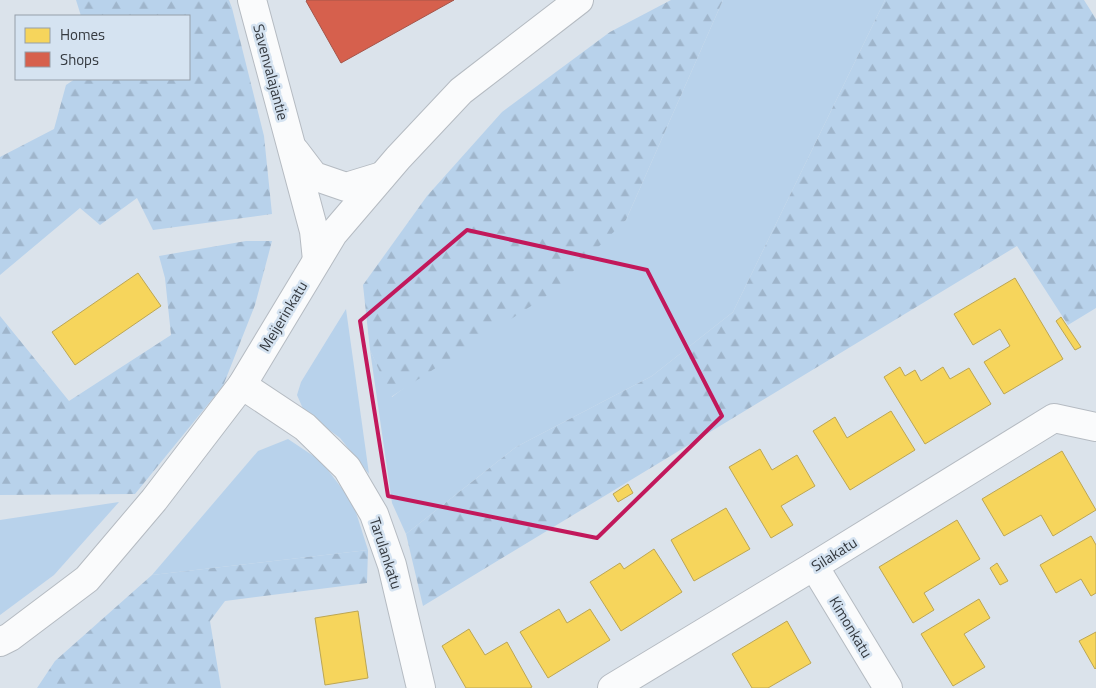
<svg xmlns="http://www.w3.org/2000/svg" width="1096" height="688" font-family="'Titillium Web',sans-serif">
<defs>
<pattern id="forest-firs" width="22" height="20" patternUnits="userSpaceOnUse" patternTransform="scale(1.25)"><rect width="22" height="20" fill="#b8d2eb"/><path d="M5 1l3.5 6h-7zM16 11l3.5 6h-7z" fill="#9fb5cb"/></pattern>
</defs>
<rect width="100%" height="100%" fill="#dbe3eb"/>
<g fill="#b8d2eb">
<path d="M723,0h162l-152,312 -81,64 -136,71 -110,87 -14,-31 -22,-153 22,47 234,-177z"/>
<path d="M346,309l23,165 -29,-36 -36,-27 -7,-16 4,-13z"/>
<path d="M288,439l33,22 32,42 15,47 -216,25 106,-124z"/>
<path d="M119,502l-65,73 -54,40v-95z"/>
</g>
<g fill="url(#forest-firs)">
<path d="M76,0h153l3,8 32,128 8,78 -119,16 -16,-32 -37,27 -20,-17 -80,67v-118l54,-28 12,-44 9,-6h114v-63h-108z"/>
<path d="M671,0h52l-97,220 -75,73 -160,104 -21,-47 -7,-65 64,-89 75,-84 108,-80z"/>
<path d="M885,0h199l12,19v289l-28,17 -51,-79 -594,360 -17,-72 110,-87 136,-71 81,-64z"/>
<path d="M246,241h26l-17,64 -32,81 -88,108 -135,1v-179l69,85 102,-66 -6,-57 -6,-22z"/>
<path d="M368,550l-1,33 -142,18 -15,20 11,67h-184l18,-27 97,-86z"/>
</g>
<g fill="#f6d55c" stroke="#bca653">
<path d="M138,273l23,33 -86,59 -23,-33z"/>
<path d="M1015,278l48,81 -59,35 -20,-32 26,-16 -10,-17 -27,16 -19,-31z"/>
<path d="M1061,317l20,30 -6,3 -19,-29z"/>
<path d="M900,367l5,9 10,-6 6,11 22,-14 7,12 19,-11 22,36 -66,40 -41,-67z"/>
<path d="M891,411l24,39 -65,40 -37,-59 22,-14 12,21z"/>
<path d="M760,449l12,21 25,-15 18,31 -34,20 12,19 -22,13 -42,-71z"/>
<path d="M1062,451l34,59 -43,26 -12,-21 -37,21 -22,-37z"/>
<path d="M628,484l5,9 -15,9 -5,-8z"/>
<path d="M726,508l24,41 -56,32 -23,-41z"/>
<path d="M957,520l23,39 -56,34 10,17 -21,13 -34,-56z"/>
<path d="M1091,536l5,9v48l-5,3 -10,-17 -25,14 -16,-28z"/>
<path d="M654,549l28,43 -61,39 -31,-49 30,-19 4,6z"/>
<path d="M997,563l11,18 -8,4 -10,-17z"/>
<path d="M979,599l11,19 -26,16 21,33 -32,19 -32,-52z"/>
<path d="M559,609l8,14 23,-14 20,31 -62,38 -28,-46z"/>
<path d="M358,611l10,67 -43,7 -10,-67z"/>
<path d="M787,621l24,42 -43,25h-16l-20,-34z"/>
<path d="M469,629l16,26 22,-13 25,45 -2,1h-64l-24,-42z"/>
<path d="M1096,632v36l-1,1 -16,-28z"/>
</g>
<path fill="#d6604d" stroke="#a55449" d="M307,0h147l-113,63 -35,-62z"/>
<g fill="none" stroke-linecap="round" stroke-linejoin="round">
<g stroke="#b5bbc2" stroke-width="30">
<g id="street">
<path d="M252,0l62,231 3,29"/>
<path d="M295,151l19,25 32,11 36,-11"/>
<path d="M242,385l63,42 42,41 27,46 18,51 29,123"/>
<path d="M814,566l74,122"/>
<path d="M612,688l202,-122 240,-148 42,9"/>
</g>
</g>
<g stroke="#b5bbc2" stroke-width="30">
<path id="secondary" d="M0,642l10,-5 77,-58 67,-79 88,-115 91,-151 65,-76 63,-67 118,-91"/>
</g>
<use href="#street" stroke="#fafbfc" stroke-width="28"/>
<use href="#secondary" stroke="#fafbfc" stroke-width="28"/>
</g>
<path fill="none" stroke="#c2185b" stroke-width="4" stroke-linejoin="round" d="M467,230l180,40 75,146 -125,122 -209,-42 -28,-175z"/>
<g text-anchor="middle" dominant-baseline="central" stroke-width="5" stroke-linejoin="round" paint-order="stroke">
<g font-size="15" fill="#34393f" stroke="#d5e3f1">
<text transform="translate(271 72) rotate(75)">Savenvalajantie</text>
<text transform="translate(283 316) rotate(-59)">Meijerinkatu</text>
<text transform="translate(386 553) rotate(72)">Tarulankatu</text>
<text transform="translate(834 554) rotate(-32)">Silakatu</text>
<text transform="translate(851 627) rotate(59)">Kimonkatu</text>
</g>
</g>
<rect x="15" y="15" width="175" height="65" fill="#d5e3f1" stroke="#959faa"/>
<rect x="25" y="28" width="25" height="15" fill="#f6d55c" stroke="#959faa"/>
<text x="60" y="40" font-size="15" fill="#34393f">Homes</text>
<rect x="25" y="52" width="25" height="15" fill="#d6604d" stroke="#959faa"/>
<text x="60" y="65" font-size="15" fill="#34393f">Shops</text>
</svg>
